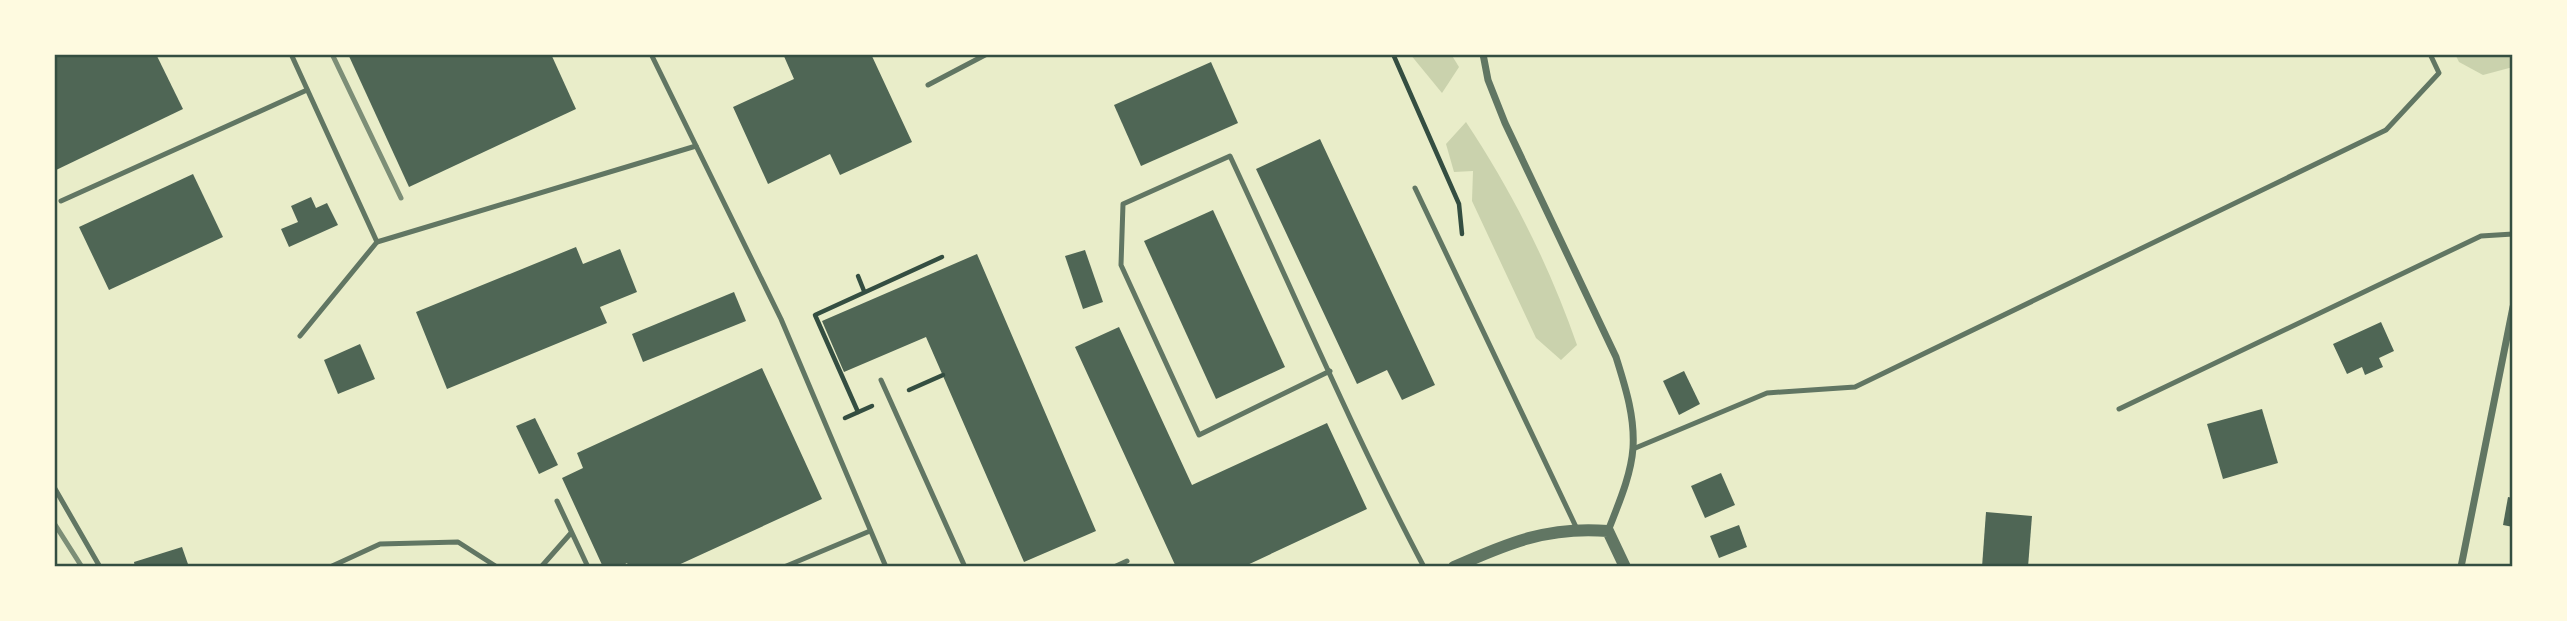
<svg xmlns="http://www.w3.org/2000/svg" width="2567" height="621" font-family="Arial,sans-serif">
<rect width="100%" height="100%" fill="#e9edc9"/>
<g fill="#cad2ad">
<path d="M1410,54h41l8,13 -17,26z"/>
<path d="M2455,54h58v13l-30,8 -24,-13z"/>
<path d="M1466,122c46,69 84,145 111,223l-16,15 -25,-22 -64,-137 1,-30 -19,1 -8,-28z"/>
</g>
<g fill="#4f6655">
<path d="M54,54h102l27,55 -129,62z"/>
<path d="M348,54h203l25,55 -167,78z"/>
<path d="M783,54h88l41,88 -72,33 -10,-21 -62,30 -35,-77 61,-28z"/>
<path d="M1211,62l27,61 -97,43 -27,-61z"/>
<path d="M1320,139l115,246 -33,15 -15,-30 -30,14 -101,-215z"/>
<path d="M193,174l30,63 -114,53 -30,-63z"/>
<path d="M311,197l5,11 11,-5 11,22 -49,22 -8,-18 17,-7 -7,-16z"/>
<path d="M1213,210l72,157 -69,32 -72,-158z"/>
<path d="M576,247l7,17 37,-15 17,43 -37,15 7,16 -160,66 -31,-77z"/>
<path d="M1085,250l18,52 -20,7 -18,-53z"/>
<path d="M977,254l119,277 -72,31 -98,-225 -82,35 -22,-51z"/>
<path d="M734,292l12,29 -103,41 -11,-28z"/>
<path d="M2381,322l13,29 -15,7 4,9 -18,8 -3,-8 -15,7 -14,-30z"/>
<path d="M1119,327l73,158 135,-62 40,86 -124,58h-67l-101,-220z"/>
<path d="M360,344l15,35 -37,15 -14,-34z"/>
<path d="M762,368l60,131 -148,68h-45l-2,-4 -7,4h-17l-41,-89 21,-10 -6,-15z"/>
<path d="M1684,371l16,33 -21,11 -16,-34z"/>
<path d="M2262,409l16,54 -55,16 -16,-55z"/>
<path d="M535,418l23,47 -19,9 -23,-48z"/>
<path d="M1721,473l14,32 -30,13 -14,-32z"/>
<path d="M2508,497l5,1v29l-10,-2z"/>
<path d="M1986,512l46,4 -4,51h-46z"/>
<path d="M1739,525l8,22 -28,11 -9,-22z"/>
<path d="M182,547l7,20h-54l-1,-5z"/>
</g>
<g fill="none" stroke-linecap="round" stroke-linejoin="round">
<g stroke="#344e41" stroke-width="4.5">
<path d="M1393,54l66,150 3,30"/>
<path d="M858,276l6,15"/>
<path d="M909,390l34,-15"/>
<path d="M858,412l-43,-97 127,-58"/>
<path d="M845,418l27,-12"/>
</g>
<g stroke="#617663" stroke-width="5">
<path d="M291,54l86,188 319,-96"/>
<path d="M651,54l130,265 105,248"/>
<path d="M928,85l59,-31"/>
<path d="M1415,188l162,341"/>
<path d="M61,201l246,-111"/>
<path d="M300,336l77,-94"/>
<path d="M1330,371l-131,64 -78,-170 2,-61 107,-48c64,137 123,277 194,411"/>
<path d="M881,380l84,187"/>
<path d="M2119,409l362,-173 32,-2"/>
<path d="M1633,449l134,-56 88,-6 531,-257 53,-57 -9,-19"/>
<path d="M54,487l46,80"/>
<path d="M557,501l31,66"/>
<path d="M330,567l50,-23 78,-2 39,25"/>
<path d="M541,567l30,-34"/>
<path d="M784,567l86,-36"/>
<path d="M1114,567l13,-6"/>
</g>
<g stroke="#617663" stroke-width="7">
<path d="M1483,54l5,26 17,43 111,234c9,29 19,59 17,91 -2,28 -15,57 -25,83"/>
<path d="M2461,567l52,-260"/>
</g>
<path stroke="#617663" stroke-width="12" d="M1454,567c54,-24 94,-41 154,-36l17,36"/>
<g stroke="#7c8e77" stroke-width="5">
<path d="M332,54l69,144"/>
<path d="M54,523l28,44"/>
</g>
</g>
<rect width="2567" height="621" fill="none" stroke="#fefae0" stroke-width="112"/>
<rect x="56" y="56" width="2455" height="509" fill="none" stroke="#344e41" stroke-width="2.5"/>
</svg>
